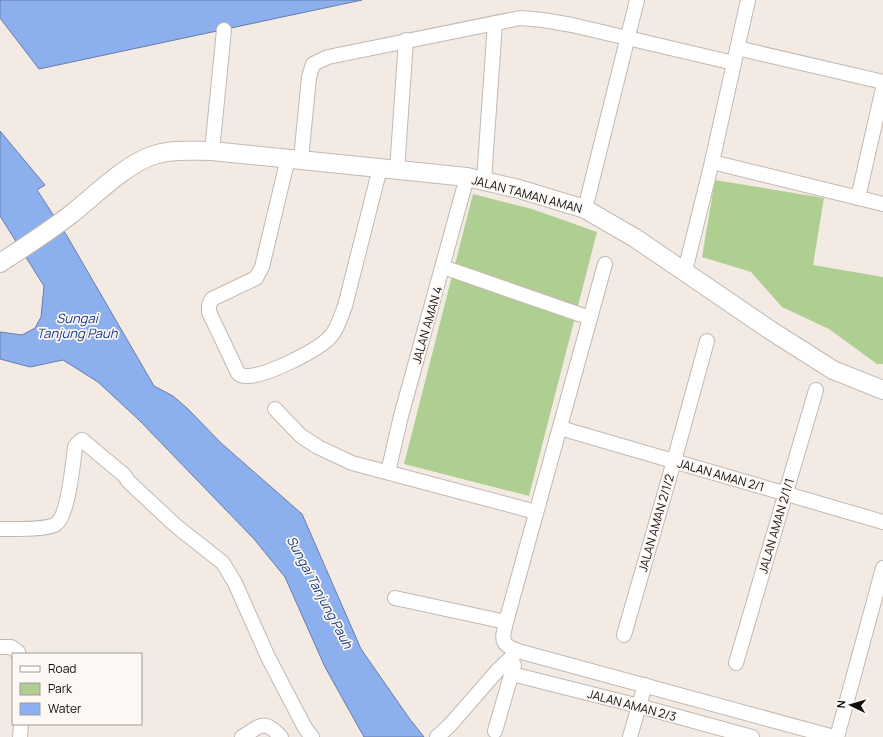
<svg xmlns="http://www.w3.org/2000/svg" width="883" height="737" font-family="Manrope,sans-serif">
<rect width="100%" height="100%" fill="#f3eae4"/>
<g fill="#afcf92">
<path d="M715,180l109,18 -11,67 70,12v87h-6l-48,-35 -47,-22 -31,-35 -49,-15z"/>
<path d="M473,194l59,15 65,23 -68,264 -125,-32z"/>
</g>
<g fill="#8cafee" stroke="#677eaa">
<path d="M0,0h362l-323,69 -39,-51z"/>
<path d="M0,131l45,54 -8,5 30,46 87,150 19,10 15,13 33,34 81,71 59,135 48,69 15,19h-60l-39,-70 -40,-90 -31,-38 -115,-119 -41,-38 -35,-22 -33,7 -30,-8v-27l22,3 13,-7 6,-11 3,-31 -44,-70z"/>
</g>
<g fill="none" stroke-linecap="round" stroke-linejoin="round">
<g stroke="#c2b9b3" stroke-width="16">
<g id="minor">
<path d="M737,48l146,34"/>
<path d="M212,151l12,-121"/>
<path d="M288,158l-26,109 -6,11 -44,21 -3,6v7l29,61c2,2 5,3 8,3 19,1 73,-26 85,-40 7,-8 10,-20 14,-30l35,-138"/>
<path d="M301,159l8,-82 4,-13 15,-7 192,-39 23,2 29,5 162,38"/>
<path d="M712,162l171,42"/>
<path d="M397,170l9,-130"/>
<path d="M484,180l11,-157"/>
<path d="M858,198l25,-110"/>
<path d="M585,209l52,-209"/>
<path d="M605,264l-99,358c-4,18 -6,22 12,29l316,86"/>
<path d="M443,267l147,51"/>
<path d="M685,271l27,-109 36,-162"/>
<path d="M275,409l26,27 17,11 34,16 184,49"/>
<path d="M560,428l323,94"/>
<path d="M388,472l13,-56 66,-239"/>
<path d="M0,529c11,0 48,1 56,-5 12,-8 17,-60 19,-77l2,-3 5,-4 42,35 5,7 46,43 48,38 12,20 33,74 37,71 7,9"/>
<path d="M395,598l111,24"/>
<path d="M624,635l50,-174 33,-120"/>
<path d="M0,647h11l7,5v2"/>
<path d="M736,663l80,-273"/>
<path d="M512,674l127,32 113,31"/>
<path d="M495,731l19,-66"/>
<path d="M20,737l1,-13"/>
<path d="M242,737c19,-11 21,-19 39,0"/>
<path d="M437,737l13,-12 48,-55 20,-19"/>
<path d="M630,737l15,-52"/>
<path d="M837,737l46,-169"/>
</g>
</g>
<g stroke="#c2b9b3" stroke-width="20">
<path id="tertiary" d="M0,263c23,-15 48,-31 70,-48 23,-18 57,-52 84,-60 19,-6 38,-4 58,-4l255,26 52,12 66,20 50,29 135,92 63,40 50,20"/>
</g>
<use href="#minor" stroke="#fff" stroke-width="14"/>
<use href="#tertiary" stroke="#fff" stroke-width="18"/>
</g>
<g text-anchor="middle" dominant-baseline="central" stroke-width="3.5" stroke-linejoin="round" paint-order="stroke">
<g font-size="12" fill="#100d0b" stroke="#fef8f5">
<text transform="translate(527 194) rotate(15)">JALAN TAMAN AMAN</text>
<text transform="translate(427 325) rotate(-74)">JALAN AMAN 4</text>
<text transform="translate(721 475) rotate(16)">JALAN AMAN 2/1</text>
<text transform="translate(656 523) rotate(-74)">JALAN AMAN 2/1/2</text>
<text transform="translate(776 526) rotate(-74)">JALAN AMAN 2/1/1</text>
<text transform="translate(632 705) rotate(15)">JALAN AMAN 2/3</text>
</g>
<g font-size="13" font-style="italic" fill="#133a81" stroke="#fef8f5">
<text x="77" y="318">Sungai<tspan x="77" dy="15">Tanjung Pauh</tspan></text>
<text transform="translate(320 592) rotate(62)">Sungai Tanjung Pauh</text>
</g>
</g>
<rect x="12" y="653" width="130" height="72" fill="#fef8f5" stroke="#9f9a97"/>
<rect x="20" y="666" width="20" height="6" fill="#ffffff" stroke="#9f9a97"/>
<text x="48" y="673" font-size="12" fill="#100d0b">Road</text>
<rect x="20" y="683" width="20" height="12" fill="#afcf92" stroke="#9f9a97"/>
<text x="48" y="693" font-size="12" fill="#100d0b">Park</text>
<rect x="20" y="703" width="20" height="12" fill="#8cafee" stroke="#9f9a97"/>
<text x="48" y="713" font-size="12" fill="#100d0b">Water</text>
<g transform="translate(851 705) rotate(275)" stroke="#fef8f5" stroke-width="3" paint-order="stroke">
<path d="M0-3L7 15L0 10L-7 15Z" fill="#100d0b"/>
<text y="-6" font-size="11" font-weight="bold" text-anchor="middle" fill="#100d0b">N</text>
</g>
</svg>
